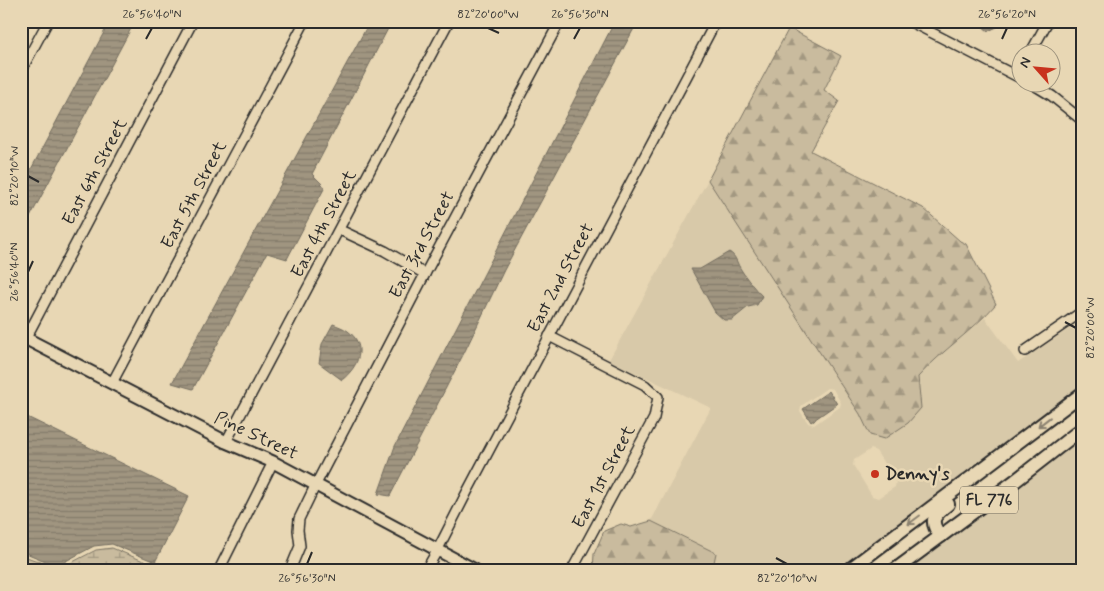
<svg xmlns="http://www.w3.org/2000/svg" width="1104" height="591" font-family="Mynerve,sans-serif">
<defs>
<pattern id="forest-firs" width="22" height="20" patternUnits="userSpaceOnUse" patternTransform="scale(1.25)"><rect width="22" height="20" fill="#c9bb9e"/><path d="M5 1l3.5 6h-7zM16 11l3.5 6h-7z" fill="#a39881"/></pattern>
<pattern id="wetland-marsh" width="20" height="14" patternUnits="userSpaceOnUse" patternTransform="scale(1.25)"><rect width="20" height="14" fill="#c9bb9e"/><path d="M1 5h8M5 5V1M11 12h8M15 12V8" fill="none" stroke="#a39881"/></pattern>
<pattern id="water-rules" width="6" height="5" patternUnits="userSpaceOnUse" patternTransform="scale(1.25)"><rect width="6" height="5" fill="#a09580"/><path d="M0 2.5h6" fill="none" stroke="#837a69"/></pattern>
</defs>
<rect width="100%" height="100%" fill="#e8d7b4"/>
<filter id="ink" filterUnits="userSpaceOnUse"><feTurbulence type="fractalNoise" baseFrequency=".02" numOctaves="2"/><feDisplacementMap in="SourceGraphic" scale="10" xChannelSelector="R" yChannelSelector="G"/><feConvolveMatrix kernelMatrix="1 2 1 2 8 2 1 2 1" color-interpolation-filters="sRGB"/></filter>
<g filter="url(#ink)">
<g fill="#d8c9a9" fill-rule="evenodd">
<path d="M708,180l129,199 23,35 10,21 51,-27 -3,-31 14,-16 53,-43 33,45 65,-43v67l-105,75 -141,108h-126l2,-3 3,-14 -65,-32 60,-113 -102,-48zM734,255l6,14 22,27 -30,24h-8l-30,-52 6,1zM827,388l6,1 8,14 -1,4 -26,18 -6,-2 -8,-12 1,-5zM871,449l5,2 20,31 -1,5 -17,11 -6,-2 -19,-31 1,-5z"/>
<path d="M1083,434v136h-180z"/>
</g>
<g fill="url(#forest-firs)" stroke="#7a7364">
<path d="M789,28l52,28 -17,34 15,11 -28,50 112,57 37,33 6,3 30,60c-23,27 -54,46 -78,73l3,31 -13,15 -24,16 -14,-4 -10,-21 -23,-35 -129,-199z"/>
<path d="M651,521l65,32 -3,14 -2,3h-118l1,-16 10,-23 17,-7 10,3z"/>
</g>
<path fill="url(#wetland-marsh)" stroke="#7a7364" d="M112,548l41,17 6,-2 11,7h-149v-15l36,13 10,-3 29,-15z"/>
<g fill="url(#water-rules)" stroke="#716b5e">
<path d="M110,21h25l-114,213v-46z"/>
<path d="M370,21h22l-80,153 13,13 -38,72 -20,-6 -74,136 -21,-6z"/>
<path d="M615,21h23l-134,249 -40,83 -74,143 -12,-2 17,-48z"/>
<path d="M976,21h23l-2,6 -9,4z"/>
<path d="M729,252c7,4 7,9 11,16 6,10 14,20 22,28l-5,9 -9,2 -16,13h-8l-9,-8 -24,-43h9z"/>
<path d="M333,324c5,2 11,4 15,7 20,15 10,36 -6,49l-23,-17 3,-19z"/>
<path d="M829,391l8,13 -26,18 -8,-13z"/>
<path d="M21,414l168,82 -34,66 -43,-18 -18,2 -30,16 -9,3 -34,-14z"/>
</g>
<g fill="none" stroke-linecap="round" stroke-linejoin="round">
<g stroke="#2b2b2b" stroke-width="12">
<g id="minor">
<path d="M909,21l113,58"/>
<path d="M1031,52l17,-31"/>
<path d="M21,71l27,-50"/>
<path d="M1029,82l23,14 31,25"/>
<path d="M340,230l45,21 40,23"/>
<path d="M549,336l96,49 13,12 -4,21 -82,152"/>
<path d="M26,338l167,-317"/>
<path d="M1025,351l58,-40"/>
<path d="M112,383l193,-362"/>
<path d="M226,442l223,-421"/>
<path d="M219,570l54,-108"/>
<path d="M290,570l10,-24 -2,-16 1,-11 17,-35 109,-210 135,-253"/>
<path d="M426,570l11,-19 30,-59 249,-471"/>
</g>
</g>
<g stroke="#2b2b2b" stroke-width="15">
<path id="secondary" d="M21,336l205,106 47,20 202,108"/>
</g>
<g stroke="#2b2b2b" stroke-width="16">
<g id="primary">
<path d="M941,536c-13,-15 -7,-21 7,-32"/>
<path d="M849,570l234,-177"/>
<path d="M895,570l120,-89 68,-53"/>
</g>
</g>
<use href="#minor" stroke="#e8d7b4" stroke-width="9"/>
<use href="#secondary" stroke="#e8d7b4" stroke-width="11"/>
<use href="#primary" stroke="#e8d7b4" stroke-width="12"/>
</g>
<defs><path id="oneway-shaft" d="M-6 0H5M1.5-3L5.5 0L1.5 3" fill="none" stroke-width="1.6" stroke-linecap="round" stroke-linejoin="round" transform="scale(1.25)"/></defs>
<g stroke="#8a8170">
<use href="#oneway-shaft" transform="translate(1044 422) rotate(142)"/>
<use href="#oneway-shaft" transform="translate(914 520) rotate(143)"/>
</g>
</g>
<path fill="none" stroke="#2b2b2b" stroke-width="2" d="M488,28l11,5M146,39l6,-11M574,39l6,-11M1002,39l5,-11M28,176l11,6M28,272l5,-11M1065,322l11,6M776,558l11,6M307,564l5,-12"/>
<circle fill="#c8321e" stroke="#e8d7b4" stroke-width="2" cx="875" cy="474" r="5"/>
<g text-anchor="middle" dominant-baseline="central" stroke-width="5" stroke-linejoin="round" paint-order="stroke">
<rect fill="#e8d7b4" stroke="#645f54" stroke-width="1" x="960" y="486.5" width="58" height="27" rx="4"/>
<g font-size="16" font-weight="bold" fill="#2b2b2b">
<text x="989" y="500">FL 776</text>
</g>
<g font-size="18" fill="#2b2b2b" stroke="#e8d7b4">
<text transform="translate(95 172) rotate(-62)">East 6th Street</text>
<text transform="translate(194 195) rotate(-62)">East 5th Street</text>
<text transform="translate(324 224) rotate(-62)">East 4th Street</text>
<text transform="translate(422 245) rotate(-62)">East 3rd Street</text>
<text transform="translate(561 278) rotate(-62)">East 2nd Street</text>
<text transform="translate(256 436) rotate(25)">Pine Street</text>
<text transform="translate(604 477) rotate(-62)">East 1st Street</text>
</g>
<g font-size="18" font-weight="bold" fill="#2b2b2b" stroke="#e8d7b4" text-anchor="start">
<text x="885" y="474">Denny's</text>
</g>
</g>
<rect width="1104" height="591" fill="none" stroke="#e8d7b4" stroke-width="55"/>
<g transform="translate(1036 68) rotate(297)"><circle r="24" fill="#e8d7b4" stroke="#9c927d"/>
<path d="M0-4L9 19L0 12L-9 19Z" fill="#c8321e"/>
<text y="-8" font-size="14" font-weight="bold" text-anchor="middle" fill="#2b2b2b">N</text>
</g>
<rect x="28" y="28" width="1048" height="536" fill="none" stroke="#2b2b2b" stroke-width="2"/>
<g font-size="12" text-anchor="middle" fill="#2b2b2b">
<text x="152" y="18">26°56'40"N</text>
<text x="488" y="18">82°20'00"W</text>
<text x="580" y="18">26°56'30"N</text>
<text x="1007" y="18">26°56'20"N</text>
<text transform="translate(14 176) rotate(-90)" y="4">82°20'10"W</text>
<text transform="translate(14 272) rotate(-90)" y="4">26°56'40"N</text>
<text transform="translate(1090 328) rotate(-90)" y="4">82°20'00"W</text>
<text x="307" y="582">26°56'30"N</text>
<text x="787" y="582">82°20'10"W</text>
</g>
</svg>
